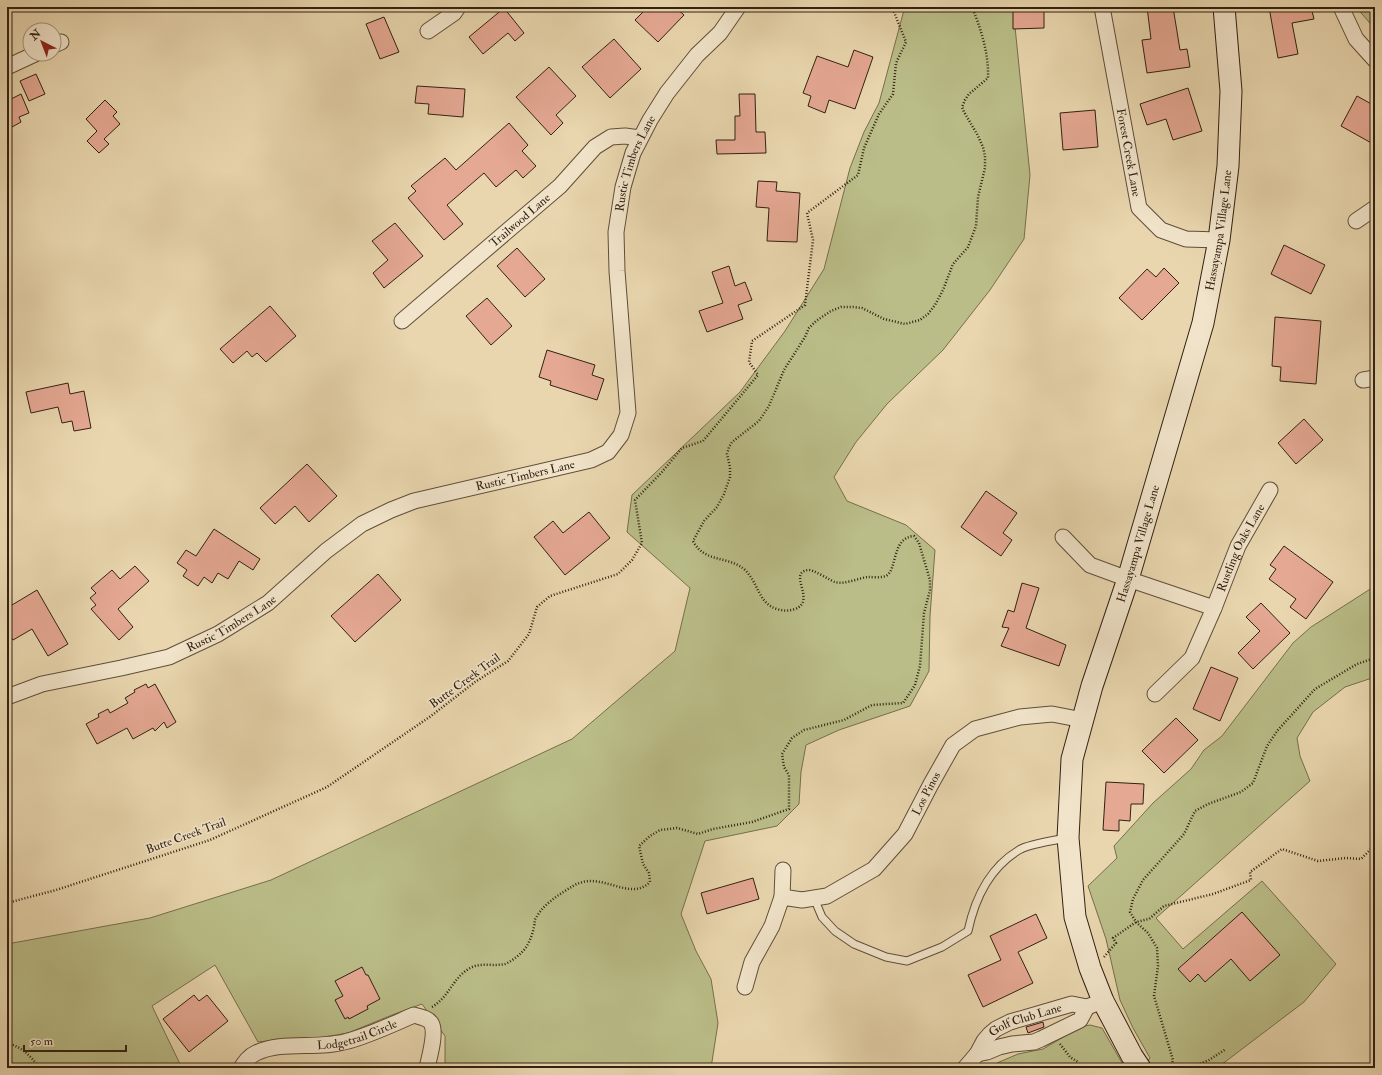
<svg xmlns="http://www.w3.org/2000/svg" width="1382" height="1075" font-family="'IM FELL Double Pica',serif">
<rect width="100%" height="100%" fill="#e9d6ae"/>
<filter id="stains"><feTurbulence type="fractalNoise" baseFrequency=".005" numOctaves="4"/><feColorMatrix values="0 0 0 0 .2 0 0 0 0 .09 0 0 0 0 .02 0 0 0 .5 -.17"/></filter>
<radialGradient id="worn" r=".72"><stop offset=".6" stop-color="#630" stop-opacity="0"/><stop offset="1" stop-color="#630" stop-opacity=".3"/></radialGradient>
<g fill="#babd88" stroke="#766f4d">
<path d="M904,7h109l17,168 -6,64 -34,51 -47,60 -56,54 -31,38 -22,35 13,24 59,24 29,25 -5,66 -1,55 -19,35 -71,24 -33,15 -5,27 -2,32 -22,22 -72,15 -24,73 15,37 15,28 7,44 -7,45h-266v-32l-23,-32 -30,11 -44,18 -30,5 -33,1 -27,3 -43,-77 -63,41 29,60 2,2h-176v-124l143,-26 121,-38 301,-141 103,-88 15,-63 -63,-56 5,-37 108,-103 45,-61 39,-62 26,-101 14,-36 15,-29 25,-93z"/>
<path d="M1356,7h19v23v-1z"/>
<path d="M1375,586v93l-3,-1 -27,9 -32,25 -16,26 3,18 10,25 -154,137 27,31 79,-68 74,83 -32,38 -87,66h-76l9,-10 -17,-30 -13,-28 -14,-61 -18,-53 29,-28 -3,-12 39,-43 38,-34 13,-19 18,-14 71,-93 18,-16z"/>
<path d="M1090,1025l12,3 23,40h-134l6,-5 21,-9 25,-5 37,-22z"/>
</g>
<g fill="#e5a893" stroke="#322112">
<path d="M648,7h27l9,8 -26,27 -23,-22z"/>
<path d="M1013,7h31v21l-31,1z"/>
<path d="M1147,7h26l7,43 7,-1 3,18 -43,6 -5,-33 9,-1z"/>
<path d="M1269,7h42l3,12 -22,4 6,31 -20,4z"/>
<path d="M504,8l20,25 -9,8 -7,-8 -25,21 -14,-17z"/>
<path d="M384,17l15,35 -19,7 -14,-35z"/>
<path d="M614,39l27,30 -31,29 -28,-31z"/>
<path d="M854,50l19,7 -18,52 -26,-9 -4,13 -17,-7 3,-10 -8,-3 14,-37 31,11z"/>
<path d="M549,67l27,29 -20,19 7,8 -12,12 -35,-38z"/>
<path d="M36,74l9,20 -16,7 -9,-20z"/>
<path d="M417,86l48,3 -2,28 -35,-3 1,-10 -14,-1z"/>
<path d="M1188,88l14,43 -29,9 -7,-21 -19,6 -7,-21z"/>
<path d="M21,94l8,19 -10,4 2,5 -9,5 -5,-10v-16z"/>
<path d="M739,94h16l1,38h9l1,21 -49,1 -1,-14h19v-24h5z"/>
<path d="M1357,96l18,10v39l-34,-19z"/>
<path d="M105,100l12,12 -4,4 7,8 -16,15 5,5 -10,9 -12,-12 10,-10 -11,-12z"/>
<path d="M1095,110l3,37 -35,3 -3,-37z"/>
<path d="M509,123l19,22 -6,6 14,15 -13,12 -7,-8 -20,17 -12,-14 -37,32 16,19 -19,16 -36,-42 8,-7 -5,-5 34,-28 11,12z"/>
<path d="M758,181l19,1 -1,9 24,2 -3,49 -30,-1 2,-33 -13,-1z"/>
<path d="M395,223l28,33 -39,32 -11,-15 15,-13 -16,-19z"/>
<path d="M1284,245l41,20 -14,29 -40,-20z"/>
<path d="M517,248l28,31 -20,18 -28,-31z"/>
<path d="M729,266l6,20 10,-4 7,18 -14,5 5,14 -36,13 -8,-21 24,-8 -11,-31z"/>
<path d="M1164,268l15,15 -37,37 -23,-22 28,-29 9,8z"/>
<path d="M487,298l25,28 -21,19 -25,-29z"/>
<path d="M270,306l26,30 -30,26 -9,-9 -5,4 -5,-6 -14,12 -13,-14z"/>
<path d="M1275,317l46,4 -5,63 -36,-3 1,-14 -9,-1z"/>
<path d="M547,350l48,15 -3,10 12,4 -7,21 -47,-15 1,-4 -12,-4z"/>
<path d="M68,383l2,11 14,-3 7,37 -17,3 -2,-10 -10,2 -4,-16 -27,6 -5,-21z"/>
<path d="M1304,419l19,21 -27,24 -18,-21z"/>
<path d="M307,464l30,32 -28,26 -14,-16 -20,18 -15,-16z"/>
<path d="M986,491l31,22 -14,20 9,7 -11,16 -40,-29z"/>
<path d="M589,512l21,26 -45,37 -31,-38 19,-16 10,12z"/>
<path d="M214,529l46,30 -7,11 -14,-9 -11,18 -10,-6 -6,10 -8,-6 -6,9 -15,-10 4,-6 -10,-7 9,-13 10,6z"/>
<path d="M1284,546l49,36 -27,37 -16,-12 6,-8 -27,-20 7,-10 -6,-4z"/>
<path d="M135,566l14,15 -31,28 15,18 -14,13 -28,-31 5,-4 -6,-7 6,-5 -5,-5 21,-18 8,9z"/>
<path d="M378,574l23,26 -46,42 -24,-26z"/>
<path d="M1022,583l17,5 -13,40 40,17 -7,21 -58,-20 8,-18 -7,-1 6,-17 6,2z"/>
<path d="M37,590l31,54 -20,12 -16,-27 -19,11 -6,-9v-23z"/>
<path d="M1261,603l29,30 -37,36 -15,-16 22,-22 -14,-14z"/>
<path d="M1211,667l27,11 -18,43 -27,-12z"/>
<path d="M146,684l2,4 7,-4 21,38 -9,6 -3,-6 -9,9 -2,-3 -20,11 -6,-11 -30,16 -11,-20 13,-7 -1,-3 10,-5 2,4 18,-10 -3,-5 10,-6 -1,-2z"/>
<path d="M1176,718l22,22 -34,33 -22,-22z"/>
<path d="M1106,782l38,2 -1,20h-12l-1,17 -11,-1v11l-16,-1z"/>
<path d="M753,878l6,21 -52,15 -6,-21z"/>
<path d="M1242,912l38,43 -30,26 -19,-22 -26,23 -7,-8 -8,8 -12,-13z"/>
<path d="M1036,914l11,24 -29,14 15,31 -50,24 -15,-32 33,-15 -11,-24z"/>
<path d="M362,967l4,8h2l12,24 -13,7 1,3 -19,10 -1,-2 -3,2 -10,-19 8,-4 -8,-15z"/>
<path d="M194,995l5,6 8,-6 21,26 -39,31 -26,-33z"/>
<path d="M1043,1022l1,5 -16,6 -2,-6z"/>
</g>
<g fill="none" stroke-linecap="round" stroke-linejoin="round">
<g stroke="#604e39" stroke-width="9">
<path id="lane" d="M814,898l8,19 13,14 19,13 32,13 21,4 35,-14 26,-16c7,-33 21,-63 51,-81 9,-6 37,-10 48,-12"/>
</g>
<g stroke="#604e39" stroke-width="17">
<g id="street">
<path id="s1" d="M1102,7l37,201 22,22 25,9 33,1"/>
<path d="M1341,7l15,32 19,21"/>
<path d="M428,31l26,-18 4,-6"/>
<path d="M54,45l7,-3"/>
<path d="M7,67l28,-13"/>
<path d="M1356,221l19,-13"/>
<path id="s2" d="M402,321l158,-135 35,-39 16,-10 14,-1 15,2"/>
<path d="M1363,380l12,-2"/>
<path d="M1063,537l27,28 38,14 86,29 -22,50 -37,36"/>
<path id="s3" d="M1214,608l24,-62 32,-56"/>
<path id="s4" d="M7,697l35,-13 79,-16 48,-11 49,-23 50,-31 58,-52 36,-27 29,-14 23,-9 177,-41 17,-8 13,-17 7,-22 -11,-142 -1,-39 7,-45 10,-34 17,-33 17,-27 30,-38 23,-22 18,-26"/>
<path d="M782,897l1,-27"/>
<path id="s5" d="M745,987l7,-25 20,-36 10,-29 20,3 25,-4 47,-27 31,-35 26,-50 22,-39 22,-16 45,-12 32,-3 31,6"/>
<path d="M977,1054l10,-2 12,-5 13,-3 22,-2 7,-3 39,-19 7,-13"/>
<path id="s6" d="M241,1068c4,-6 8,-12 15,-15 26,-13 63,-3 92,-12 22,-6 45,-17 66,-26 6,2 14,3 17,8 6,9 -2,35 -4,45"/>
<path id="s7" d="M965,1068l12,-14 7,-13 6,-7 6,-5 14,-7 62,-18 15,3 16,-6"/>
</g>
</g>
<g stroke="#322112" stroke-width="23">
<g id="secondary">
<path id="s8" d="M1140,1068l-8,-12 -29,-55 -13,-33 -15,-51 -7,-79 4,-79 20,-73 36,-107 75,-256 16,-83 9,-74 3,-75 -7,-84"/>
</g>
</g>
<g stroke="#322112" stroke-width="2.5" stroke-dasharray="1 2" stroke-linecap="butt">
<path d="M7,903l49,-13 154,-50 117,-53 104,-71 44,-34 33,-21 21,-27 8,-27 13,-11 68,-22 14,-14 10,-17 -7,-43 27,-28 20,-24 21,-7 55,-66 -9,-13 3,-21 53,-36 8,-65 -6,-27 51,-38 6,-27 15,-34 14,-20 3,-31 10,-21 -14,-35"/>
<path d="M1104,957l12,-14 -3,-5 23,-16 13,-3 15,-13 49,-12 38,-14 -1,-8 32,-23 36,12 28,-3 15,1 14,-14"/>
<path d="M432,1007c16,-9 20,-27 35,-37 12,-9 26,-3 38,-6 5,-2 12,-7 16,-11 7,-6 11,-17 13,-26 1,-4 0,-7 2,-9 7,-14 24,-24 37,-32 28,-17 56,17 77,-4l-1,-9 -6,-9 -4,-18 11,-10 10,-6 17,-2 21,6 15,-5 39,-7 37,-13v-34l-5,-8 -2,-13 10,-16 12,-8 40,-10 28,-15 31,-2 12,-18 5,-19 4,-53 6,-23v-10l-11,-37 -5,-7c-23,2 -16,33 -28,40 -6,2 -13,1 -18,1 -10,1 -23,8 -33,5 -6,-2 -22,-13 -27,-12 -21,3 9,31 -13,39 -6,2 -12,2 -18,0 -18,-5 -19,-26 -31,-38 -16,-16 -41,-7 -53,-30l11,-20 13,-14 7,-13 6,-17v-10l-3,-13 2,-7 3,-5 27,-21 10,-15 15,-36 21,-33 4,-9 7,-7 15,-10 10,-4h12l9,1 22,11 21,5 15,-4 8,-6 7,-9 8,-15 10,-26 15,-17 8,-21 2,-29 7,-29v-12l-2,-9 -6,-13 -13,-22 -2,-5 3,-7 4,-6 19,-16c1,-24 -7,-49 -16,-71"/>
<path d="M7,1043c17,5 22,12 33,25"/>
<path d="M1060,1044l10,13 8,5 2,6"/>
<path d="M1171,1068l2,-8 -19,-64 4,-30 -1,-18 -9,-15 -12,-11 -6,-10 3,-13 10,-19 41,-46 11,-23 13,-7 33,-12 12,-9 14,-37 11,-16 37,-41 42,-25 18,-6"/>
<path d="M1189,1068l20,-8 17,-11"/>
</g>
<use href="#lane" stroke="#f1e4ca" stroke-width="7"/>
<use href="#street" stroke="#f1e4ca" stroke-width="15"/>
<use href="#secondary" stroke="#f1e4ca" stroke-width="21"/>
</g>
<g text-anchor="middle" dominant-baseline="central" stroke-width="3" stroke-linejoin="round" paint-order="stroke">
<g font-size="12" fill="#322112" stroke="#f1e4ca">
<text stroke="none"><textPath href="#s1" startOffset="148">Forest Creek Lane</textPath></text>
<text stroke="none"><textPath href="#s4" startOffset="958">Rustic Timbers Lane</textPath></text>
<text stroke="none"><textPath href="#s2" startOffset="155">Trailwood Lane</textPath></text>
<text stroke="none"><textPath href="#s8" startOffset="873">Hassayampa Village Lane</textPath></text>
<text stroke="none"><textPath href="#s4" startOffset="574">Rustic Timbers Lane</textPath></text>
<text stroke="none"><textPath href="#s8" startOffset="549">Hassayampa Village Lane</textPath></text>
<text stroke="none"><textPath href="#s3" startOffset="66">Rustling Oaks Lane</textPath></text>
<text stroke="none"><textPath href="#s4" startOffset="238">Rustic Timbers Lane</textPath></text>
<text transform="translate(465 681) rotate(-36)">Butte Creek Trail</text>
<text stroke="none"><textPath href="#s5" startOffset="290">Los Pinos</textPath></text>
<text transform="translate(186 836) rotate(-20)">Butte Creek Trail</text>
<text stroke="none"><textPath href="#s7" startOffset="81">Golf Club Lane</textPath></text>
<text stroke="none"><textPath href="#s6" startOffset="125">Lodgetrail Circle</textPath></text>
</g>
</g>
<rect width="1382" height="1075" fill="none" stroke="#e9d6ae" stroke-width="24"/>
<rect x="8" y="8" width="1366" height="1059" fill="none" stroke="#322112" stroke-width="2"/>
<rect x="12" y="12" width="1358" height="1051" fill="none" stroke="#322112"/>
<g transform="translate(42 42) rotate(318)"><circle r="19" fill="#f1e4ca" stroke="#a59680"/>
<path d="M0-3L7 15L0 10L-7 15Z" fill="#8f2418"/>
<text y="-6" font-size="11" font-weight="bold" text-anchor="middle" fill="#322112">N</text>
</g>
<path d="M24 1045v6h102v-6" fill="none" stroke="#322112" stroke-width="2"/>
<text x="30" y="1045" font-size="12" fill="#322112" stroke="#f1e4ca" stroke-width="3" paint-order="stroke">50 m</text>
<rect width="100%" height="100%" filter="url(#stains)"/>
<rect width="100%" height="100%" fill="url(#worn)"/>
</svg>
